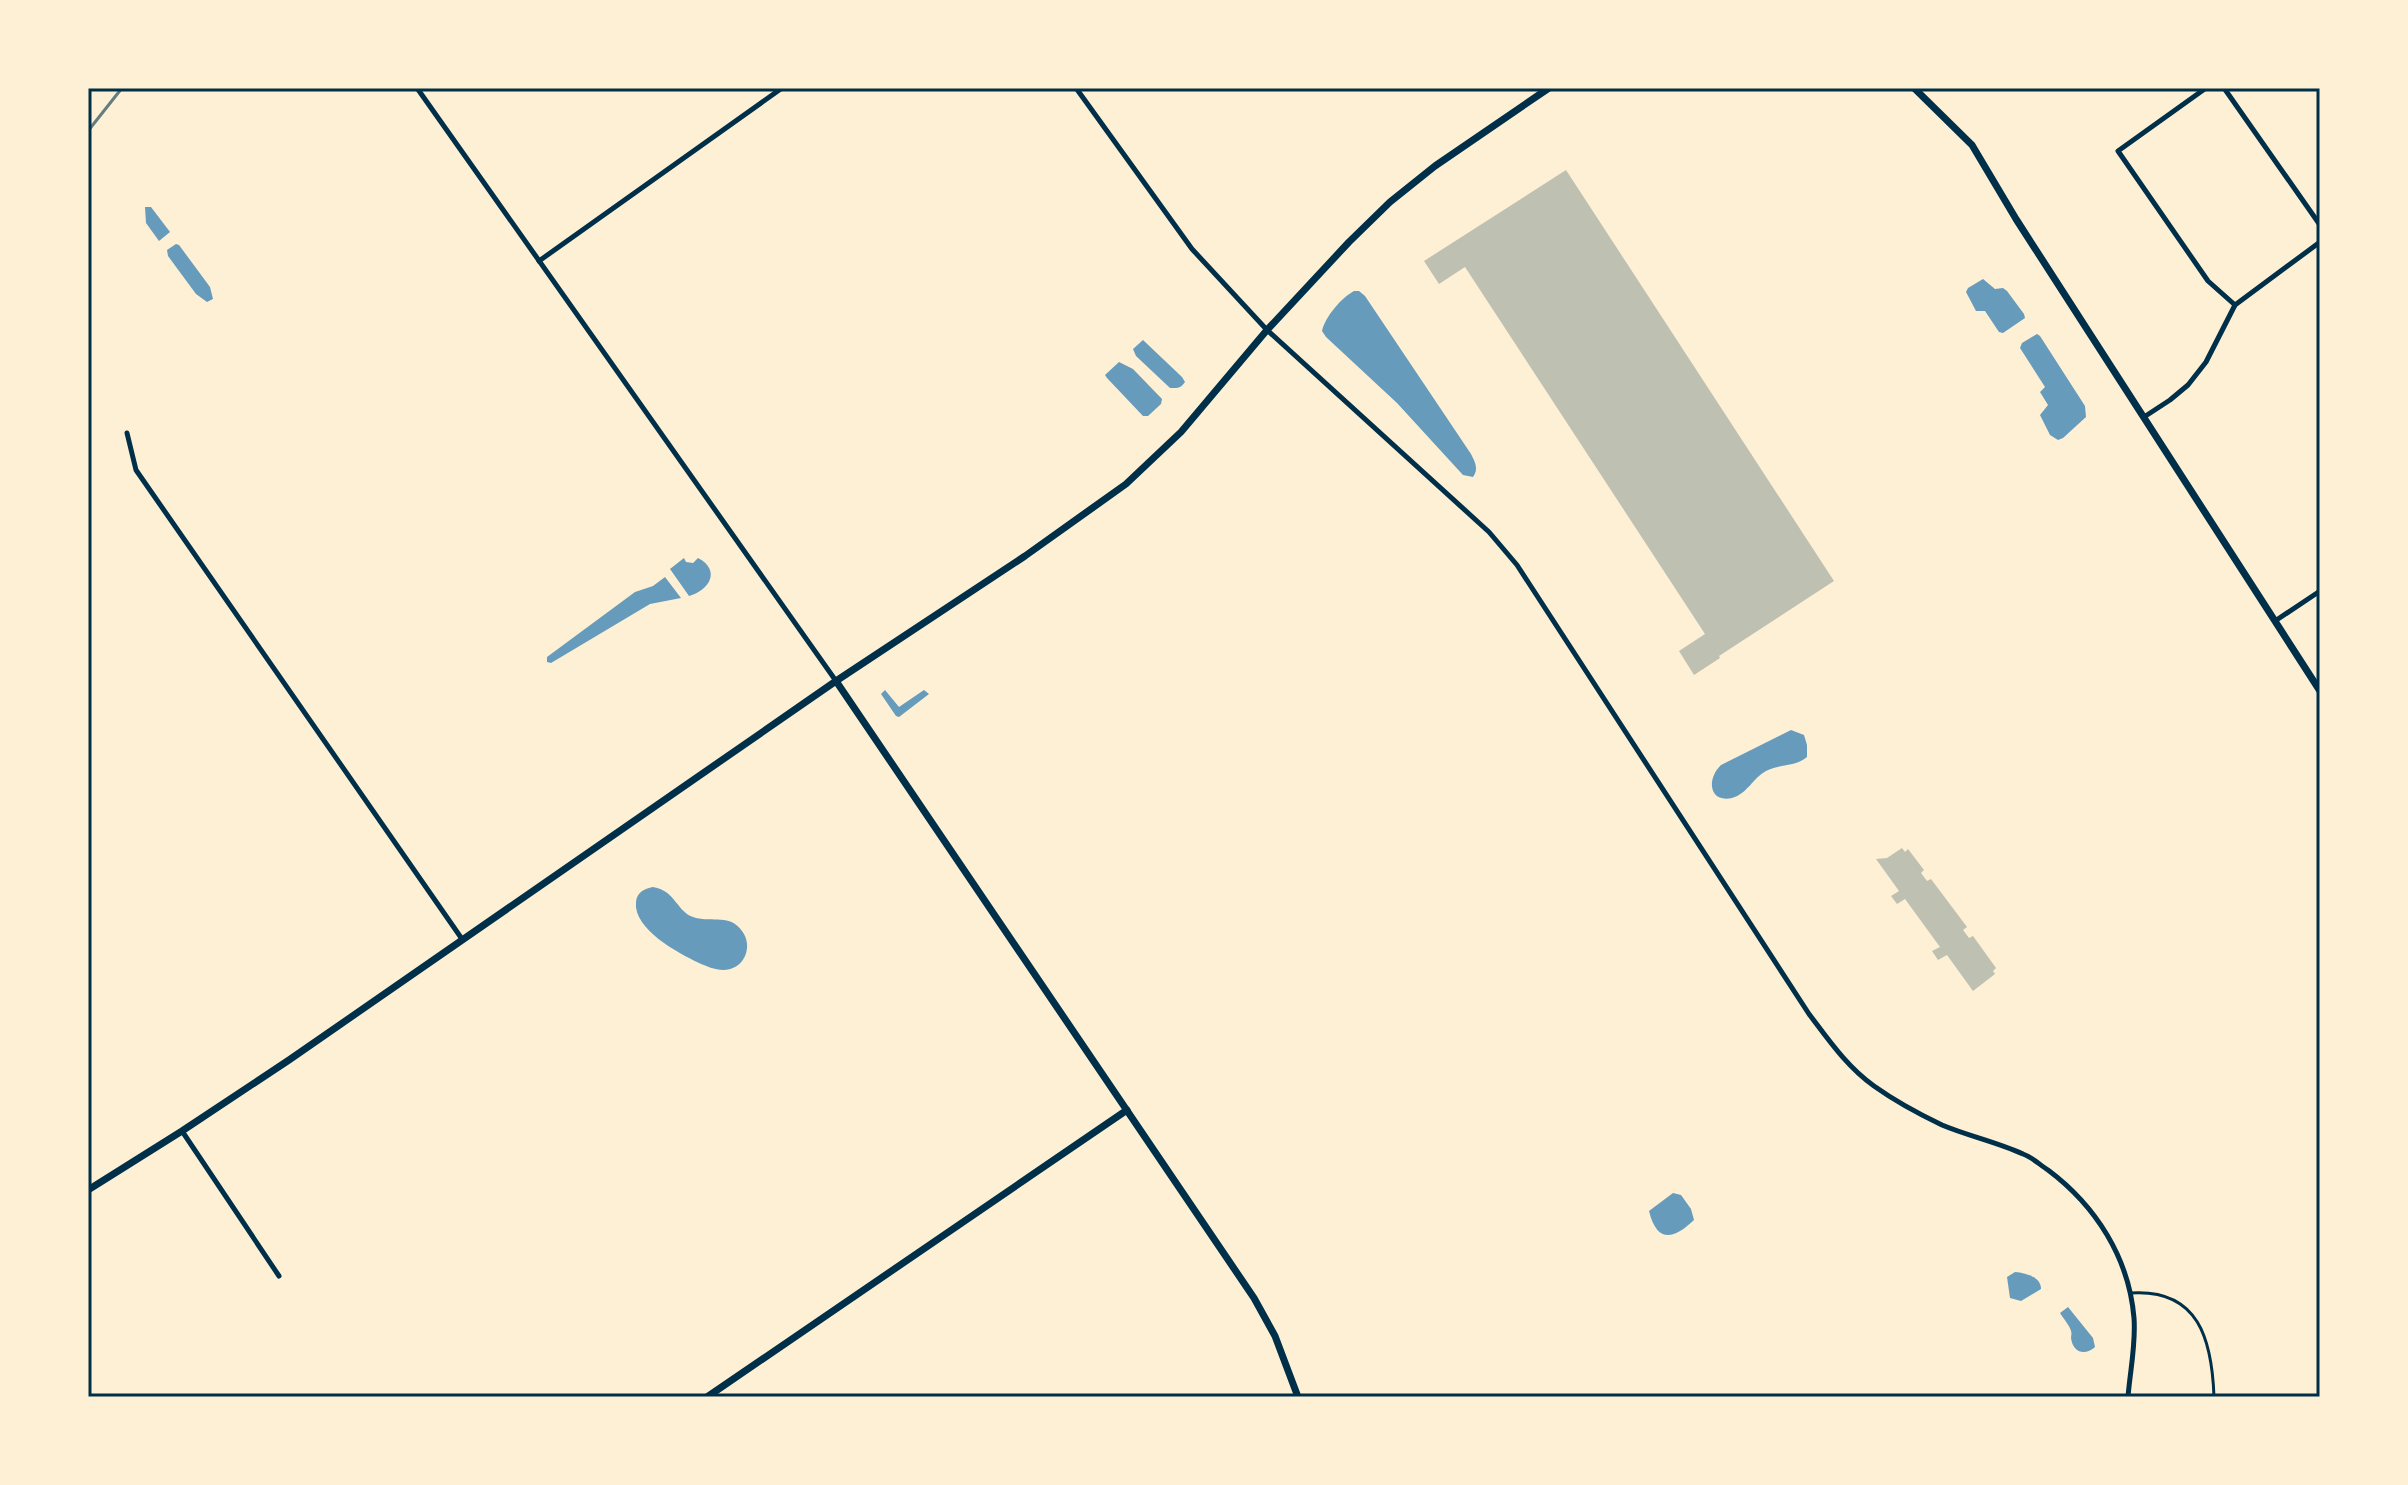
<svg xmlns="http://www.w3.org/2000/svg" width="2408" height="1485" font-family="Lato,sans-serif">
<rect width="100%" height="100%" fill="#fdf0d5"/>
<g fill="#669bbc">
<path d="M145,207h6l19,25 -11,9 -13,-18z"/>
<path d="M176,244l3,1 31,42 3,12 -6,3 -11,-8 -28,-38 -1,-6z"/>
<path d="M1983,279l12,10 8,-1 4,3 17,23 1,4 -22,15 -4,-1 -14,-21h-9l-10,-19 2,-4z"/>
<path d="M1354,291h5l6,5 106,158c4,8 8,15 2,23l-10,-2 -66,-72 -71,-66 -4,-6c3,-14 19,-33 32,-40z"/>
<path d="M2037,334l3,2 45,70 1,11 -23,21 -5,2 -8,-5 -10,-20 8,-10 -8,-13 5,-5 -25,-39 2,-5z"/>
<path d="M1143,340l39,37 3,5c-5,7 -7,6 -15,6l-34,-32 -3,-7z"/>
<path d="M1119,362l14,7 29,30 -1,5 -13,12h-5l-36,-38 -2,-3z"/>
<path d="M684,558l2,4 7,1 5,-5c23,12 12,32 -9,38l-19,-27z"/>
<path d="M665,577l16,21 -31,6 -99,59 -4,-1v-5l88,-65 18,-6z"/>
<path d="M885,690l14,17 25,-17 5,4 -30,23 -3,-1 -15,-22z"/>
<path d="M1791,730l13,5 3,10v12c-12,10 -28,7 -41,14 -13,7 -19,23 -34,27 -24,5 -25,-20 -11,-33z"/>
<path d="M653,887c24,4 23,26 43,31 17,4 34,-4 46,13 12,16 2,39 -19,39 -8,0 -17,-4 -24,-7 -21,-10 -66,-34 -63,-61 1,-10 8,-13 17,-15z"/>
<path d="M1673,1193l8,2 10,14 3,11c-21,20 -37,23 -45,-9z"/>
<path d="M2015,1272c11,1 26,5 26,17l-20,12 -11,-3 -3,-21z"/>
<path d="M2068,1307l25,31 2,9c-10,9 -22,6 -24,-9 0,-2 1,-5 0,-7 -1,-5 -8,-13 -11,-18z"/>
</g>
<g fill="#bec0b2">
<path d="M1566,170l268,411 -115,75 1,2 -26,17 -15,-24 26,-17 -240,-367 -26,17 -15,-23z"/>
<path d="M1902,848l3,4 3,-3 16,21 -3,3 6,8 4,-2 36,48 -4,3 6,8 4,-2 23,32 -3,3 2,3 -22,17 -26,-36 -9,5 -6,-9 8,-4 -35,-48 -8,5 -6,-8 8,-5 -23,-32 11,-1z"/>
</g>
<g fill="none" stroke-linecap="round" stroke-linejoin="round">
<path stroke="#003049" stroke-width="3" d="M2130,1293c69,-5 82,47 84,104"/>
<g stroke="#003049" stroke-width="5">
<path d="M417,88l419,593"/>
<path d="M1076,88l116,161 75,81 222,202 28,33 292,449c19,25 38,53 65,72 21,15 45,28 68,39 26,11 55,17 81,29 9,3 17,11 25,16 48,36 81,88 86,148 2,27 -4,53 -6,79"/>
<path d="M2206,88l-88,63 90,130 27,24"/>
<path d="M2224,88l96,137"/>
<path d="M539,261l243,-173"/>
<path d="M2144,417l26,-17 18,-15 18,-23 29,-57 85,-63"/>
<path d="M127,433l9,37 326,469"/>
<path d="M2275,621l45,-30"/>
<path d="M182,1131l97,145"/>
</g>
<g stroke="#003049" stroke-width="7">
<path d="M1914,88l58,57 44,74 304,472"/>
<path d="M836,681l418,617 21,38 23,61"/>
<path d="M707,1397l420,-287"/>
</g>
<path stroke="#003049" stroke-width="7" d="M88,1190l94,-59 107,-71 547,-379 189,-125 101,-72 55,-52 86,-102 82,-88 41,-40 45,-36 114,-78"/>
<path stroke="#657d81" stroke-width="3" d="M88,131l34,-43"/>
</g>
<rect width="2408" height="1485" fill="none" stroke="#fdf0d5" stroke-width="180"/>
<rect x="90" y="90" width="2228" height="1305" fill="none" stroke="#003049" stroke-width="3"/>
</svg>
